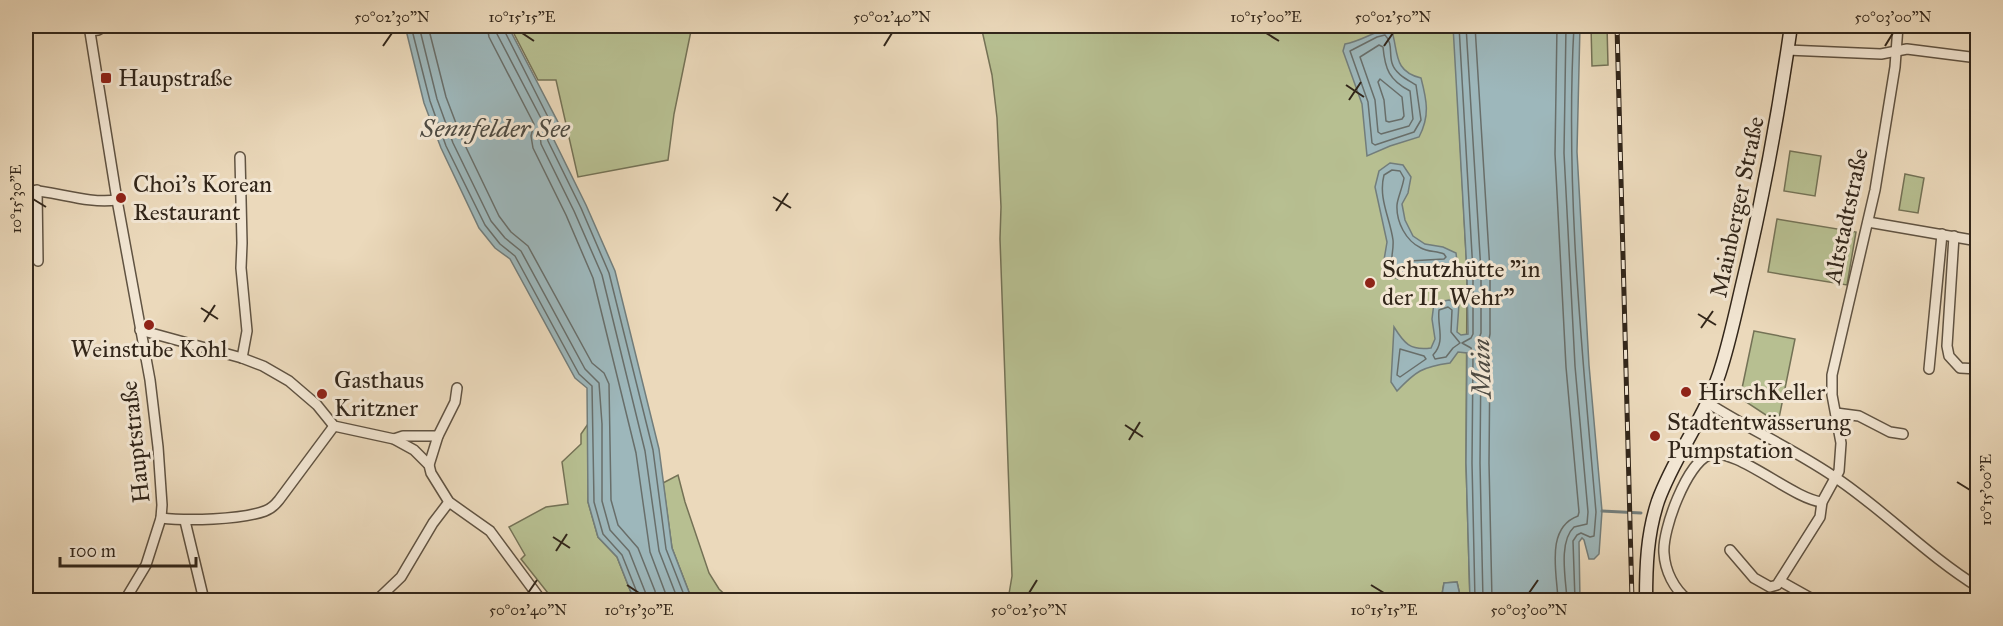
<svg xmlns="http://www.w3.org/2000/svg" width="2003" height="626" font-family="'IM FELL Great Primer',serif">
<rect width="100%" height="100%" fill="#ebd9bb"/>
<filter id="stains"><feTurbulence type="fractalNoise" baseFrequency=".00333" numOctaves="4"/><feColorMatrix values="0 0 0 0 .2 0 0 0 0 .09 0 0 0 0 .02 0 0 0 .5 -.17"/></filter>
<radialGradient id="worn" r=".72"><stop offset=".6" stop-color="#630" stop-opacity="0"/><stop offset="1" stop-color="#630" stop-opacity=".3"/></radialGradient>
<g fill="#b7bf91" stroke="#747256" stroke-width="1.5">
<path d="M510,26h182l-18,88 -6,46 -90,17 -22,-97h-18z"/>
<path d="M981,26h430v6l10,-3 1,-3h32l13,246 -1,191 4,137h-9l-4,-18 -13,1 -3,17h-433l4,-24 -12,-337 1,-32 -4,-89 -5,-43z"/>
<path d="M1591,26h16l1,39 -16,1z"/>
<path d="M1790,151l31,5 -6,40 -31,-5z"/>
<path d="M1905,174l19,4 -6,35 -19,-3z"/>
<path d="M1777,219l79,13 -9,53 -79,-13z"/>
<path d="M1754,331l41,8 -17,84 -38,-25z"/>
<path d="M588,424v78l10,35 19,20 17,43h-77l-6,-3 -30,-38 4,-4 -16,-28 37,-20 22,-3 -6,-42 19,-18v-10z"/>
<path d="M678,475l7,27 24,71 10,16 12,11h-39l-20,-52 -9,-65z"/>
</g>
<g fill="#9db7bb" stroke="#727d7b" stroke-width="1.5">
<path d="M405,26h103l52,100 -7,12 33,67 29,66 44,178 13,99 20,52h-58l-17,-43 -19,-20 -10,-35 -1,-114 -12,-10 -65,-119 -15,-11 -16,-20 -38,-80 -17,-45z"/>
<path d="M1453,26h127l-3,126 12,213 13,146 -3,43 -5,5h-5l-5,-19 -2,-2 -3,4 1,58h-110l-4,-137 1,-110 -9,-1 -8,11c-28,4 -34,8 -53,28l-6,-9 3,-55c10,16 16,24 37,21l4,-9 -3,-20 2,-16 15,-3 10,4 -2,28 4,3 7,-1 -1,-62z"/>
<path d="M1391,28c8,23 1,43 30,50 6,23 9,38 -2,59l-29,9 -23,10 -5,-52 -19,-53 2,-7c17,-3 29,-13 46,-16z"/>
<path d="M1390,163l13,2 8,12 -3,16 -6,11 3,16 8,16 12,8 18,3 13,6 1,8 -3,7 -8,-2 -36,1 -12,12 -12,-6 -2,-13 3,-18 -12,-55 4,-16z"/>
<path d="M1457,582l4,18h-20l3,-17z"/>
</g>
<g fill="none" stroke-linecap="round" stroke-linejoin="round">
<g stroke="#686e6a" stroke-width="1.5">
<path d="M411,26l19,75 16,45 39,79 15,19 15,12 64,118 13,12 2,116 9,32 19,21 18,45"/>
<path d="M419,26l18,73 16,44 38,78 14,17 16,13 64,118 14,14 3,41v77l8,29 19,21 17,43 1,6"/>
<path d="M428,26l18,71 16,42 37,77 12,16 17,14 64,117 12,10 5,11 2,116 7,25 20,23 17,43 1,9"/>
<path d="M487,26l2,11 45,87 -3,12 2,12 33,67 27,63 43,175 14,99 18,48"/>
<path d="M496,26l1,8 47,90 -4,11 1,9 33,67 28,64 43,176 14,100 19,49"/>
<path d="M503,26l1,4 48,95 -5,11 1,5 33,67 28,65 44,177 13,99 20,51"/>
<path d="M1459,26l14,246v62l-2,4 -9,5 9,5 2,6 -1,109 3,137"/>
<path d="M1466,26l15,246v61l-4,11 4,9 -1,110 3,137"/>
<path d="M1475,26l15,245v63l-2,10 2,9 -1,110 3,137"/>
<path d="M1557,26l-2,128 11,213 13,145 -1,4c-33,12 -21,57 -20,84"/>
<path d="M1566,26l-2,127 11,213 13,146 -1,12 -13,3c-16,15 -8,53 -7,73"/>
<path d="M1574,26c-9,162 8,324 22,486l-2,24 -4,1 -9,-4 -4,2 -4,6 2,59"/>
<path d="M1385,35c8,8 4,18 7,28 3,11 16,17 24,22l5,35 -7,12 -39,13 -3,-2 -4,-41 -18,-51 27,-14z"/>
<path d="M1379,45l4,2c2,22 6,33 27,44l3,28 -4,7 -28,8 -3,-2 -3,-32 -15,-43z"/>
<path d="M1380,79l22,18 2,19 -2,3 -13,3 -3,-1 -2,-21 -6,-18z"/>
<path d="M1392,170l8,1 4,7c-1,8 -7,22 -7,27 -1,17 9,36 24,43 7,4 16,3 23,6l2,3 -2,2 -35,2 -11,10 -6,-2c-2,-10 2,-19 1,-29 -3,-22 -15,-42 -9,-65z"/>
<path d="M1448,307l4,3 -1,22 9,11 -7,5 -7,9 -11,2 -2,-4c13,-14 4,-28 6,-45z"/>
<path d="M1400,349l24,7 2,3 -26,18 -3,-2z"/>
</g>
<path stroke="#727d7b" stroke-width="3" d="M1602,511l39,2"/>
<g stroke="#605342" stroke-width="12">
<g id="street">
<path d="M89,26l28,174 33,180 8,67 4,58 -1,13 -15,47 -21,35"/>
<path d="M90,31l8,-1 7,-4"/>
<path d="M1787,50l94,4 26,-5 71,9"/>
<path d="M240,157l2,86 -1,25 6,63 -5,27"/>
<path d="M26,190c31,1 59,14 91,10"/>
<path d="M37,190l1,71"/>
<path d="M1868,222l110,19"/>
<path d="M1954,236l-7,110 2,10 11,12 18,1"/>
<path d="M140,330l102,28 21,8 26,15 28,24 17,21 60,13 20,11 15,15 2,8 18,29 41,29 51,69"/>
<path d="M1929,369l13,-135"/>
<path d="M1708,403c42,27 90,48 131,77 48,33 89,76 139,107"/>
<path d="M1836,413l23,3 31,16 13,2"/>
<path d="M394,439l9,-3h35"/>
<path d="M429,465l9,-29 17,-34 2,-14"/>
<path d="M161,518c26,3 79,2 104,-7 6,-2 10,-6 14,-11l55,-74"/>
<path d="M185,521l19,79"/>
<path d="M1730,550l24,28 16,9 7,-2 43,-68 2,-15 17,-31 2,-28 -9,-48v-20l43,-185 20,-123 3,-41"/>
<path d="M1780,581l34,19"/>
<path d="M377,600l24,-23 32,-54 16,-21"/>
<path d="M1688,600c-14,-11 -23,-29 -24,-47 -2,-23 23,-90 45,-98 26,-9 83,44 113,47"/>
</g>
</g>
<g stroke="#32261a" stroke-width="15">
<path id="secondary" d="M1646,600c0,-33 1,-66 12,-99 17,-47 50,-87 64,-136 9,-29 15,-59 22,-88 20,-84 35,-167 47,-251"/>
</g>
<use href="#street" stroke="#f2e6d3" stroke-width="9"/>
<use href="#secondary" stroke="#f2e6d3" stroke-width="12"/>
<g stroke="#32261a" stroke-width="5">
<path id="rail" d="M1617,26l15,574"/>
</g>
<use href="#rail" stroke="#f2e6d3" stroke-width="3" stroke-dasharray="9" stroke-linecap="butt"/>
</g>
<path fill="none" stroke="#32261a" stroke-width="2" d="M522,33l12,8M1266,33l13,8M383,46l9,-13M884,46l8,-13M1384,46l9,-13M1885,46l8,-13M1346,85l18,12M1349,100l12,-18M773,197l18,11M33,199l13,8M776,211l12,-18M201,308l17,11M1698,314l18,11M204,322l11,-17M1701,328l12,-17M1125,425l18,12M1129,440l11,-18M1957,482l13,8M553,537l17,11M556,551l11,-17M627,585l12,8M1371,585l13,8M528,593l9,-13M1029,593l8,-13M1529,593l9,-13"/>
<g fill="#8f2418" stroke="#f2e6d3" stroke-width="2">
<rect x="100" y="72" width="12" height="12" rx="3"/>
<circle cx="121" cy="198" r="6"/>
<circle cx="1370" cy="283" r="6"/>
<circle cx="149" cy="325" r="6"/>
<circle cx="1686" cy="392" r="6"/>
<circle cx="322" cy="394" r="6"/>
<circle cx="1655" cy="436" r="6"/>
</g>
<g text-anchor="middle" dominant-baseline="central" stroke-width="6" stroke-linejoin="round" paint-order="stroke">
<g font-size="24" fill="#32261a" stroke="#f2e6d3" text-anchor="start">
<text x="118" y="78">Haupstraße</text>
<text x="133" y="184">Choi's Korean<tspan x="133" dy="28">Restaurant</tspan></text>
<text x="1382" y="269">Schutzhütte "in<tspan x="1382" dy="28">der II. Wehr"</tspan></text>
<text x="149" y="349" text-anchor="middle">Weinstube Kohl</text>
<text x="334" y="380">Gasthaus<tspan x="334" dy="28">Kritzner</tspan></text>
<text x="1698" y="392">HirschKeller</text>
<text x="1667" y="422">Stadtentwässerung<tspan x="1667" dy="28">Pumpstation</tspan></text>
</g>
<g font-size="24" fill="#32261a" stroke="#f2e6d3">
<text transform="translate(1737 207) rotate(-78)">Mainberger Straße</text>
<text transform="translate(1846 216) rotate(-78)">Altstadtstraße</text>
<text transform="translate(135 442) rotate(-96)">Hauptstraße</text>
</g>
<g font-size="26" font-style="italic" fill="#4d4a42" stroke="#f2e6d3">
<text x="495" y="128">Sennfelder See</text>
<text transform="translate(1481 368) rotate(-91)">Main</text>
</g>
</g>
<rect width="2003" height="626" fill="none" stroke="#ebd9bb" stroke-width="66"/>
<path d="M60 557v9h136v-9" fill="none" stroke="#32261a" stroke-width="3"/>
<text x="69" y="557" font-size="18" fill="#32261a" stroke="#f2e6d3" stroke-width="4.5" paint-order="stroke">100 m</text>
<rect x="33" y="33" width="1937" height="560" fill="none" stroke="#32261a" stroke-width="2"/>
<g font-size="15" text-anchor="middle" fill="#32261a">
<text x="392" y="22">50°02'30"N</text>
<text x="522" y="22">10°15'15"E</text>
<text x="892" y="22">50°02'40"N</text>
<text x="1266" y="22">10°15'00"E</text>
<text x="1393" y="22">50°02'50"N</text>
<text x="1893" y="22">50°03'00"N</text>
<text transform="translate(16 199) rotate(-90)" y="5">10°15'30"E</text>
<text transform="translate(1986 490) rotate(-90)" y="5">10°15'00"E</text>
<text x="528" y="615">50°02'40"N</text>
<text x="639" y="615">10°15'30"E</text>
<text x="1029" y="615">50°02'50"N</text>
<text x="1384" y="615">10°15'15"E</text>
<text x="1529" y="615">50°03'00"N</text>
</g>
<rect width="100%" height="100%" filter="url(#stains)"/>
<rect width="100%" height="100%" fill="url(#worn)"/>
</svg>
